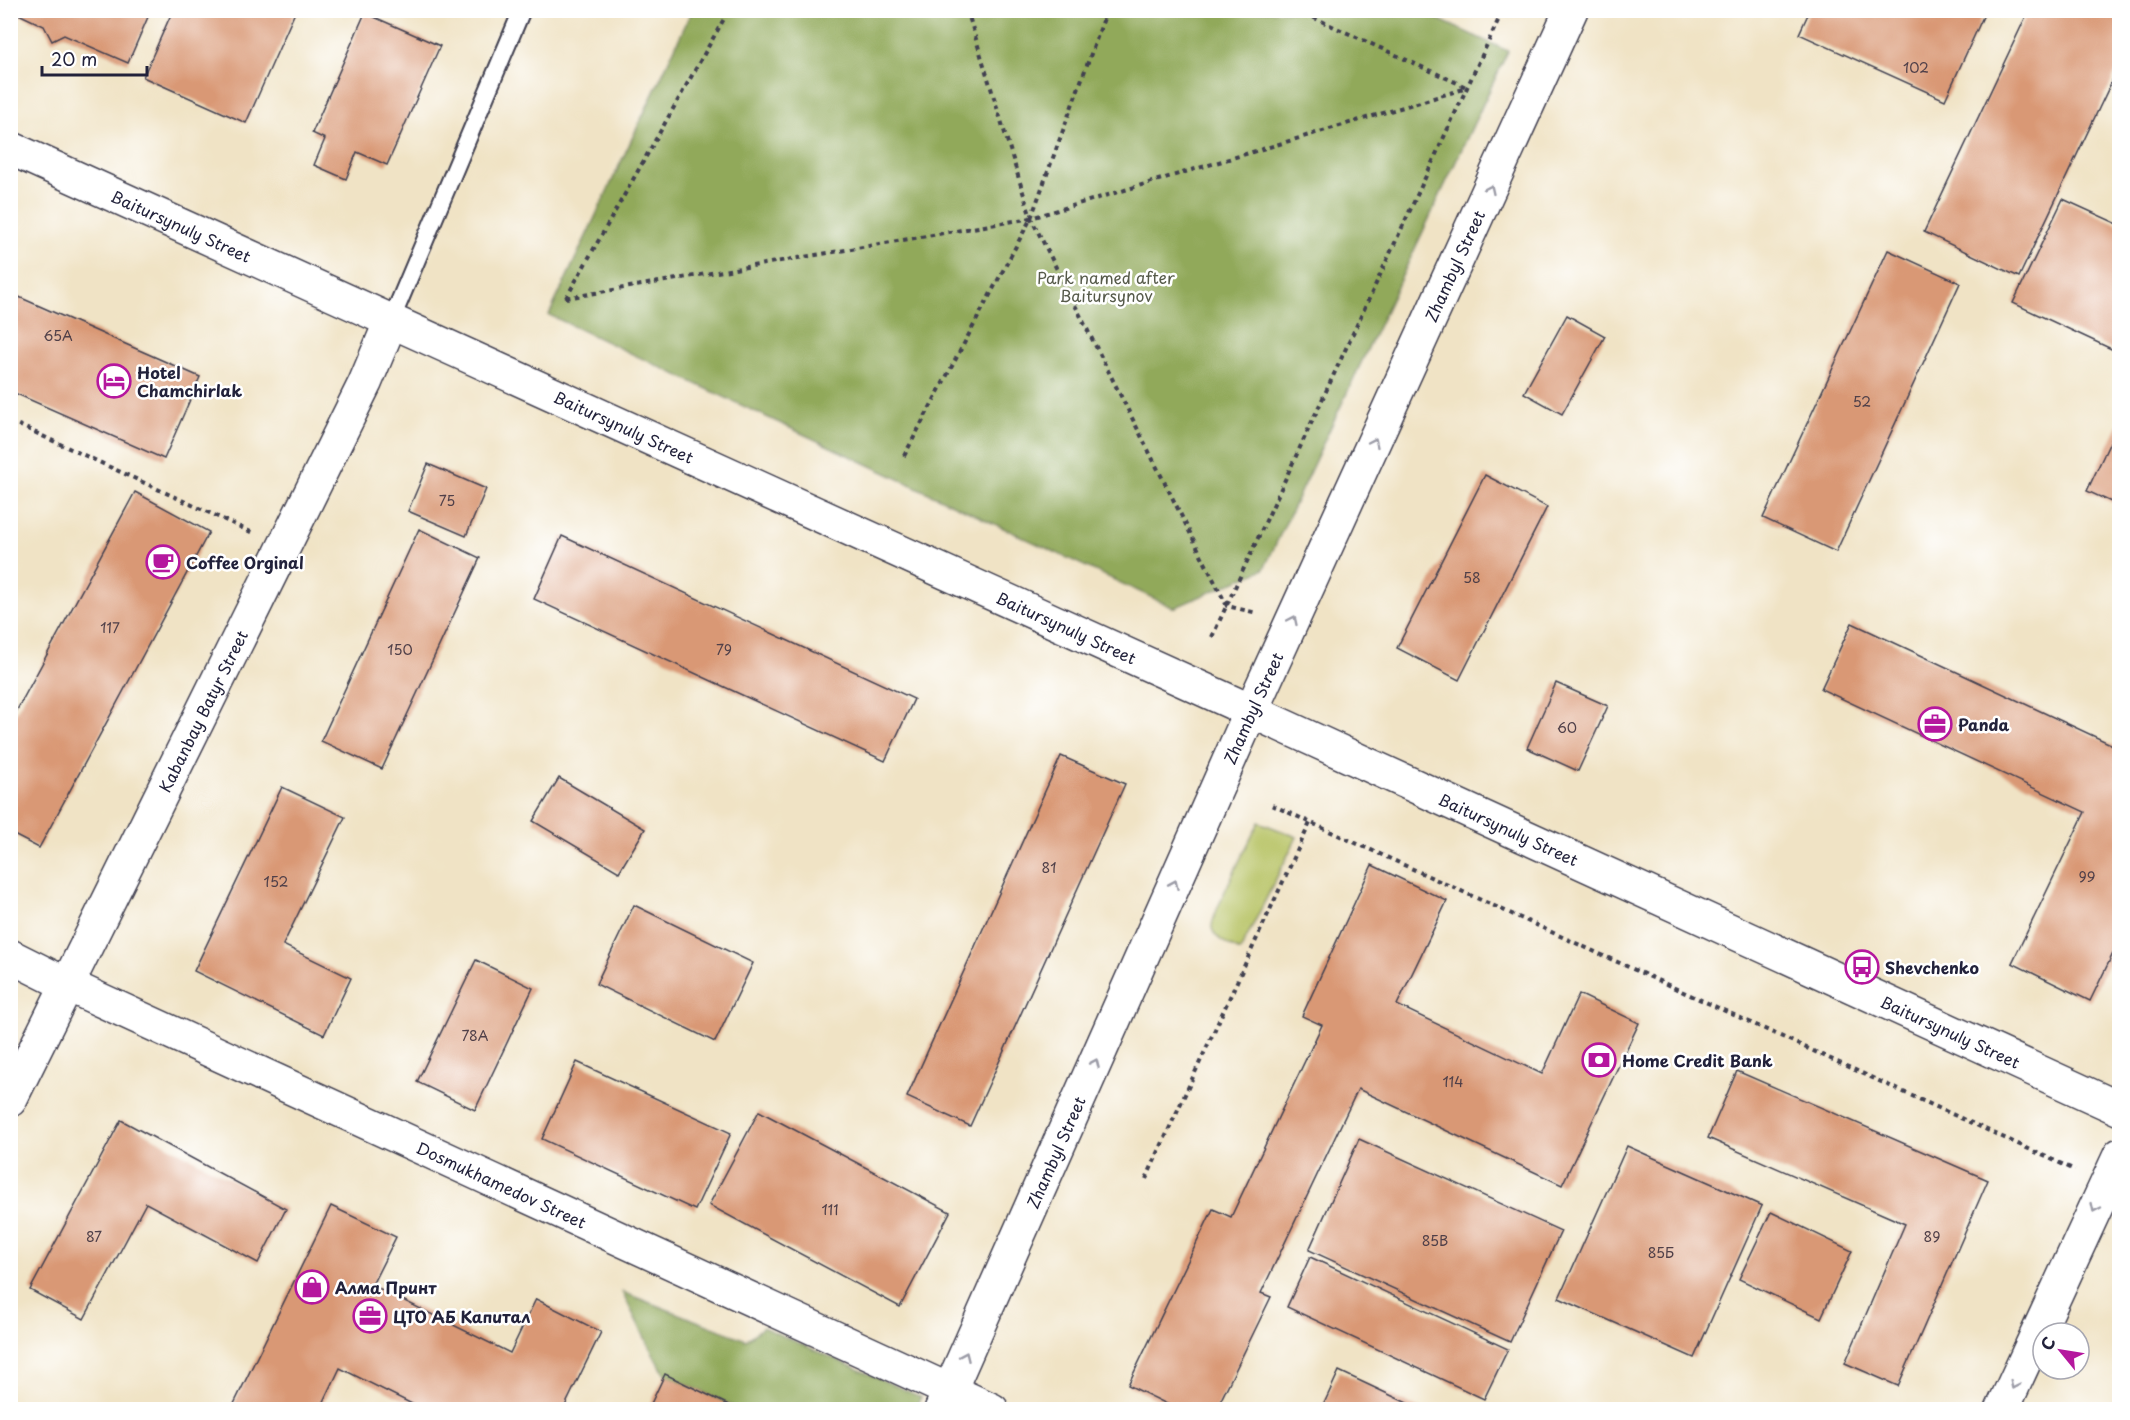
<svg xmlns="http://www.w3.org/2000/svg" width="2130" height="1420" font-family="'Playpen Sans',sans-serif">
<rect width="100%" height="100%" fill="#fff"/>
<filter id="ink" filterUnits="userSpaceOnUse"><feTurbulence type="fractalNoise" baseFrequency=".0167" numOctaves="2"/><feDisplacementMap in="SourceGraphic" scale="12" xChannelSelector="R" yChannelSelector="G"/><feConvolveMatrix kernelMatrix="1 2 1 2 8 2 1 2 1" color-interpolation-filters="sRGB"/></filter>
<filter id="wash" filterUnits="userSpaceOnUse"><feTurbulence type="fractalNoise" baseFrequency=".008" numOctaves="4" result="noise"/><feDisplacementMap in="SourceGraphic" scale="24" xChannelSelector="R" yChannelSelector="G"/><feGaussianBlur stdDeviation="1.35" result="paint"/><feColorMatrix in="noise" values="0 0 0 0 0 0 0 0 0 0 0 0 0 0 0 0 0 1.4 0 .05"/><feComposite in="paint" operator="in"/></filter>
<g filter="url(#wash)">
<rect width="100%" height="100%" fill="#f0e3c5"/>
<path fill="#b7c365" stroke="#6c7250" stroke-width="1.5" d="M1259,822l38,15 -57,114c-9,-5 -26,-12 -28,-23 -2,-12 39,-90 47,-106z"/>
<g fill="#91a95a" stroke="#5a664a" stroke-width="1.5">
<path d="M1420,11l88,40 -244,518 -90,39 -625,-293 143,-304z"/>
<path d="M622,1292l124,48 17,-13 158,70 -6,12h-176l-74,-35 -9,-14z"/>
</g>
<g id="blocks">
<g fill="#d99874">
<path d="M10,10h141l-23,53 -64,-28 -12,6 -8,-15z"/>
<path d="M173,10h123l-50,113 -103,-46z"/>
<path d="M1810,10h176l-41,90 -146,-66z"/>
<path d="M2029,10h87l4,2v52l-101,213 -95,-45z"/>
<path d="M365,13l75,33 -53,119 -30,-13 -11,27 -32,-14 11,-26 -13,-6z"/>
<path d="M2063,199l57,26v128l-107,-50z"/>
<path d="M1888,250l72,33 -124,269 -73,-34z"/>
<path d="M10,293l190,84 -36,82 -154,-68z"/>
<path d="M1567,315l38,21 -43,78 -38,-21z"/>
<path d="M2120,421v85l-33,-15z"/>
<path d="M428,464l58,25 -20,47 -58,-25z"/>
<path d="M1485,475l62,32 -88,173 -62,-32z"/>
<path d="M135,492l74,40 -170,316 -29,-15v-110z"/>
<path d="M419,529l61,29 -98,211 -61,-28z"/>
<path d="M562,536l352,163 -29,62 -351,-162z"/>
<path d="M1852,623l265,124 3,-6v198l-30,62 -78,-38 73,-151 -264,-123z"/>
<path d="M1556,683l52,23 -30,65 -51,-23z"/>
<path d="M1061,756l64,28 -155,342 -63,-29z"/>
<path d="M559,778l86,51 -26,43 -86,-51z"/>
<path d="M282,787l63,30 -62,128 68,33 -27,57 -130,-64z"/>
<path d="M1372,865l75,36 -50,104 145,69 37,-80 60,29 -77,162 -204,-96 -97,204 10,4 -55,113h-37l-51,-25 85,-176 18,8 91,-192 -20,-9z"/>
<path d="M634,905l119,58 -38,79 -119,-58z"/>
<path d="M476,960l57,28 -58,122 -58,-28z"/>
<path d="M577,1062l154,71 -36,77 -153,-71z"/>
<path d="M1737,1071l251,109 -90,206 -53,-23 60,-139 -197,-86z"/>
<path d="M759,1111l191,101 -50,95 -191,-102z"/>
<path d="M121,1120l165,89 -28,54 -112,-60 -62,116 -54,-29z"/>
<path d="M1359,1139l202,92 -51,111 -201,-92z"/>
<path d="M1627,1146l135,60 -68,152 -135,-60z"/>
<path d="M331,1206l65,31 -24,48 138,68 26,-54 65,33 -38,78h-139l-84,-42 -20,42h-89z"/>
<path d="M1771,1212l81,39 -31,67 -82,-39z"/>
<path d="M1310,1257l198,92 -24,50 -197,-92z"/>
<path d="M1339,1371l83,39h-101z"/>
<path d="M665,1374l74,36h-91z"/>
</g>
</g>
</g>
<g filter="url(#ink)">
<use href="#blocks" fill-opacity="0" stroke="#413f50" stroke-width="1.5"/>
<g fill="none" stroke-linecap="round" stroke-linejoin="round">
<g stroke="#413f50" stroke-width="20">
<path id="service" d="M391,321l131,-311"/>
</g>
<g stroke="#413f50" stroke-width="36">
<g id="minor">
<path id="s1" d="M10,956l58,29 924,425"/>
<path id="s2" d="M10,1100l355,-717 26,-62"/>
</g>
</g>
<g stroke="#413f50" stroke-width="36">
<g id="tertiary">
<path id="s3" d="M941,1410l310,-699 320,-701"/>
<path d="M2002,1410l118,-255"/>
</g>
</g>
<g stroke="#413f50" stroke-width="36">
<g id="secondary">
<path id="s4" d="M10,148l1241,563 869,398"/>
</g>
</g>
<g stroke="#413f50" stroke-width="4" stroke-dasharray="4.5 4.5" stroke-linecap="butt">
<path d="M967,10l64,208 196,388 30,7"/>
<path d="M1297,10l169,77"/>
<path d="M566,298l465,-80 436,-130"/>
<path d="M566,298l163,-288"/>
<path d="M10,421l243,112"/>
<path d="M904,456l127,-238 76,-208"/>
<path d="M1212,637l291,-627"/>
<path d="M1272,805l803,365"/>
<path d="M1146,1179l164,-356"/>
</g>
<use href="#service" stroke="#fff" stroke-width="16"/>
<use href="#minor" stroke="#fff" stroke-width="33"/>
<use href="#tertiary" stroke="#fff" stroke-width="33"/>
<use href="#secondary" stroke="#fff" stroke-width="33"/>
</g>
<defs><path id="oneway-chevron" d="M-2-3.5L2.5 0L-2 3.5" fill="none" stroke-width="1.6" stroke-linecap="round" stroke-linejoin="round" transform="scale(1.5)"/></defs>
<g stroke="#9c9ca7">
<use href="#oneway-chevron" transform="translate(1490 189) rotate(-65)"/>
<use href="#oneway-chevron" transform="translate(1374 442) rotate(-65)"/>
<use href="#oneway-chevron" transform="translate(1293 620) rotate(-65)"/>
<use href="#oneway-chevron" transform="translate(1174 884) rotate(-66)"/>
<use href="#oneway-chevron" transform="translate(1095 1063) rotate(-66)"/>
<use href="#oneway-chevron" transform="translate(2095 1208) rotate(115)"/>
<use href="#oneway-chevron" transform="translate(965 1356) rotate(-66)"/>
<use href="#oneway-chevron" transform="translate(2014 1385) rotate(115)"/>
</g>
</g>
<defs>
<g id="hotel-ring" transform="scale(1.725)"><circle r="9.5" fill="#fff" stroke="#b5179e" stroke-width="1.5"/><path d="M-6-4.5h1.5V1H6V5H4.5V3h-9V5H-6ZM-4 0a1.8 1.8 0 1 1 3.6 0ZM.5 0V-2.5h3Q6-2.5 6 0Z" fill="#b5179e"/></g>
<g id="cafe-ring" transform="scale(1.725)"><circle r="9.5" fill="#fff" stroke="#b5179e" stroke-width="1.5"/><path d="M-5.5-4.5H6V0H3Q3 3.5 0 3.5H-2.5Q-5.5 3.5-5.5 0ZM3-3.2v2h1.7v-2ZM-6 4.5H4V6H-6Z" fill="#b5179e"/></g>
<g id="office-ring" transform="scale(1.725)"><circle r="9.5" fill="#fff" stroke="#b5179e" stroke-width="1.5"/><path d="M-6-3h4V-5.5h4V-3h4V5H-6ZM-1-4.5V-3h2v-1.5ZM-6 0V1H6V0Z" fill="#b5179e"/></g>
<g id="bus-ring" transform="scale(1.725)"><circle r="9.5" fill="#fff" stroke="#b5179e" stroke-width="1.5"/><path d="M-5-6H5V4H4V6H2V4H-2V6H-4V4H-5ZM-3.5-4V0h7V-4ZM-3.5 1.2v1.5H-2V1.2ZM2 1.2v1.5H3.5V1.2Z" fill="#b5179e"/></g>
<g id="bank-ring" transform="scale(1.725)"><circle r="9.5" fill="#fff" stroke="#b5179e" stroke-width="1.5"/><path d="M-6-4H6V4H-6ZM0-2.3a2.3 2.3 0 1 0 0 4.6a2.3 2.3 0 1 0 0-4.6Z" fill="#b5179e"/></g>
<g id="shop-ring" transform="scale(1.725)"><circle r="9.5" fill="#fff" stroke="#b5179e" stroke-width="1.5"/><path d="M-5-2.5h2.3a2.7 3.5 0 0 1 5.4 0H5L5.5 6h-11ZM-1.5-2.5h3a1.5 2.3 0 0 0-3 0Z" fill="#b5179e"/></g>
</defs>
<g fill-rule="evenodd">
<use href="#hotel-ring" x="114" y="381"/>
<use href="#cafe-ring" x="163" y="562"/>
<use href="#office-ring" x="1935" y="724"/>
<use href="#bus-ring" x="1862" y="967"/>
<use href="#bank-ring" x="1599" y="1060"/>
<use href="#shop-ring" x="312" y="1287"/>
<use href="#office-ring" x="370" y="1316"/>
</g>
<g text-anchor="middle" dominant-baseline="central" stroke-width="5" stroke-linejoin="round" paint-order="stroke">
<g font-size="14" fill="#504049">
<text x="1916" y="67">102</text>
<text x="58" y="335">65А</text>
<text x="1862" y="401">52</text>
<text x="447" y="500">75</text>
<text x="1472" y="577">58</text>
<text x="110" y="627">117</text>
<text x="400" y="649">150</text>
<text x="724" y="649">79</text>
<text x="1567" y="727">60</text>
<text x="1049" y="867">81</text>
<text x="2087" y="876">99</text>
<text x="276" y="881">152</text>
<text x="475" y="1035">78А</text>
<text x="1453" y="1081">114</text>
<text x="830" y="1209">111</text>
<text x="94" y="1236">87</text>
<text x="1932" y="1236">89</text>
<text x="1435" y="1240">85В</text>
<text x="1661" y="1252">85Б</text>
</g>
<g font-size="16" fill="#22223b" stroke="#fff">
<text stroke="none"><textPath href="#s4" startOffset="188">Baitursynuly Street</textPath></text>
<text stroke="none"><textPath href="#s3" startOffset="1254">Zhambyl Street</textPath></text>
<text stroke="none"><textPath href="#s4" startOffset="674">Baitursynuly Street</textPath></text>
<text stroke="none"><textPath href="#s4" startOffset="1160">Baitursynuly Street</textPath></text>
<text stroke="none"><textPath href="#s3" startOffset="768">Zhambyl Street</textPath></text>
<text stroke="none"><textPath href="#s2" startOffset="434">Kabanbay Batyr Street</textPath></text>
<text stroke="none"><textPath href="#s4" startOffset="1646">Baitursynuly Street</textPath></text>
<text stroke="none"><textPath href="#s4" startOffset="2132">Baitursynuly Street</textPath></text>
<text stroke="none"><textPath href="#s3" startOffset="282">Zhambyl Street</textPath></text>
<text stroke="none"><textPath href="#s1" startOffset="542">Dosmukhamedov Street</textPath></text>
</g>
<g font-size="16" fill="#565a4a" stroke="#fff">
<text x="1106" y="277">Park named after<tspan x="1106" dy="18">Baitursynov</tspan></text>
</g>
<g font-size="16" font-weight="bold" fill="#22223b" stroke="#fff" text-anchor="start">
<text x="137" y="372">Hotel<tspan x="137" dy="18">Chamchirlak</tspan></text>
<text x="186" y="562">Coffee Orginal</text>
<text x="1958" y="724">Panda</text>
<text x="1885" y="967">Shevchenko</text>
<text x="1622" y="1060">Home Credit Bank</text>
<text x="335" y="1287">Алма Принт</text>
<text x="393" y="1316">ЦТО АБ Капитал</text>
</g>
</g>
<rect width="2130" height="1420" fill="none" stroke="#fff" stroke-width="36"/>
<g transform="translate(2061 1351) rotate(300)"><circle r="28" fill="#ffffff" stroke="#a7a7b1" stroke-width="1.5"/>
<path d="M0-4.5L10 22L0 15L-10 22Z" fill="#b5179e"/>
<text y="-9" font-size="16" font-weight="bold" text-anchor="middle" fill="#22223b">С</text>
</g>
<path d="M42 66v9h105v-9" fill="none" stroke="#22223b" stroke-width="3"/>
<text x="51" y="66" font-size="18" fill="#22223b" stroke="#ffffff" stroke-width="4.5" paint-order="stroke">20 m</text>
</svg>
